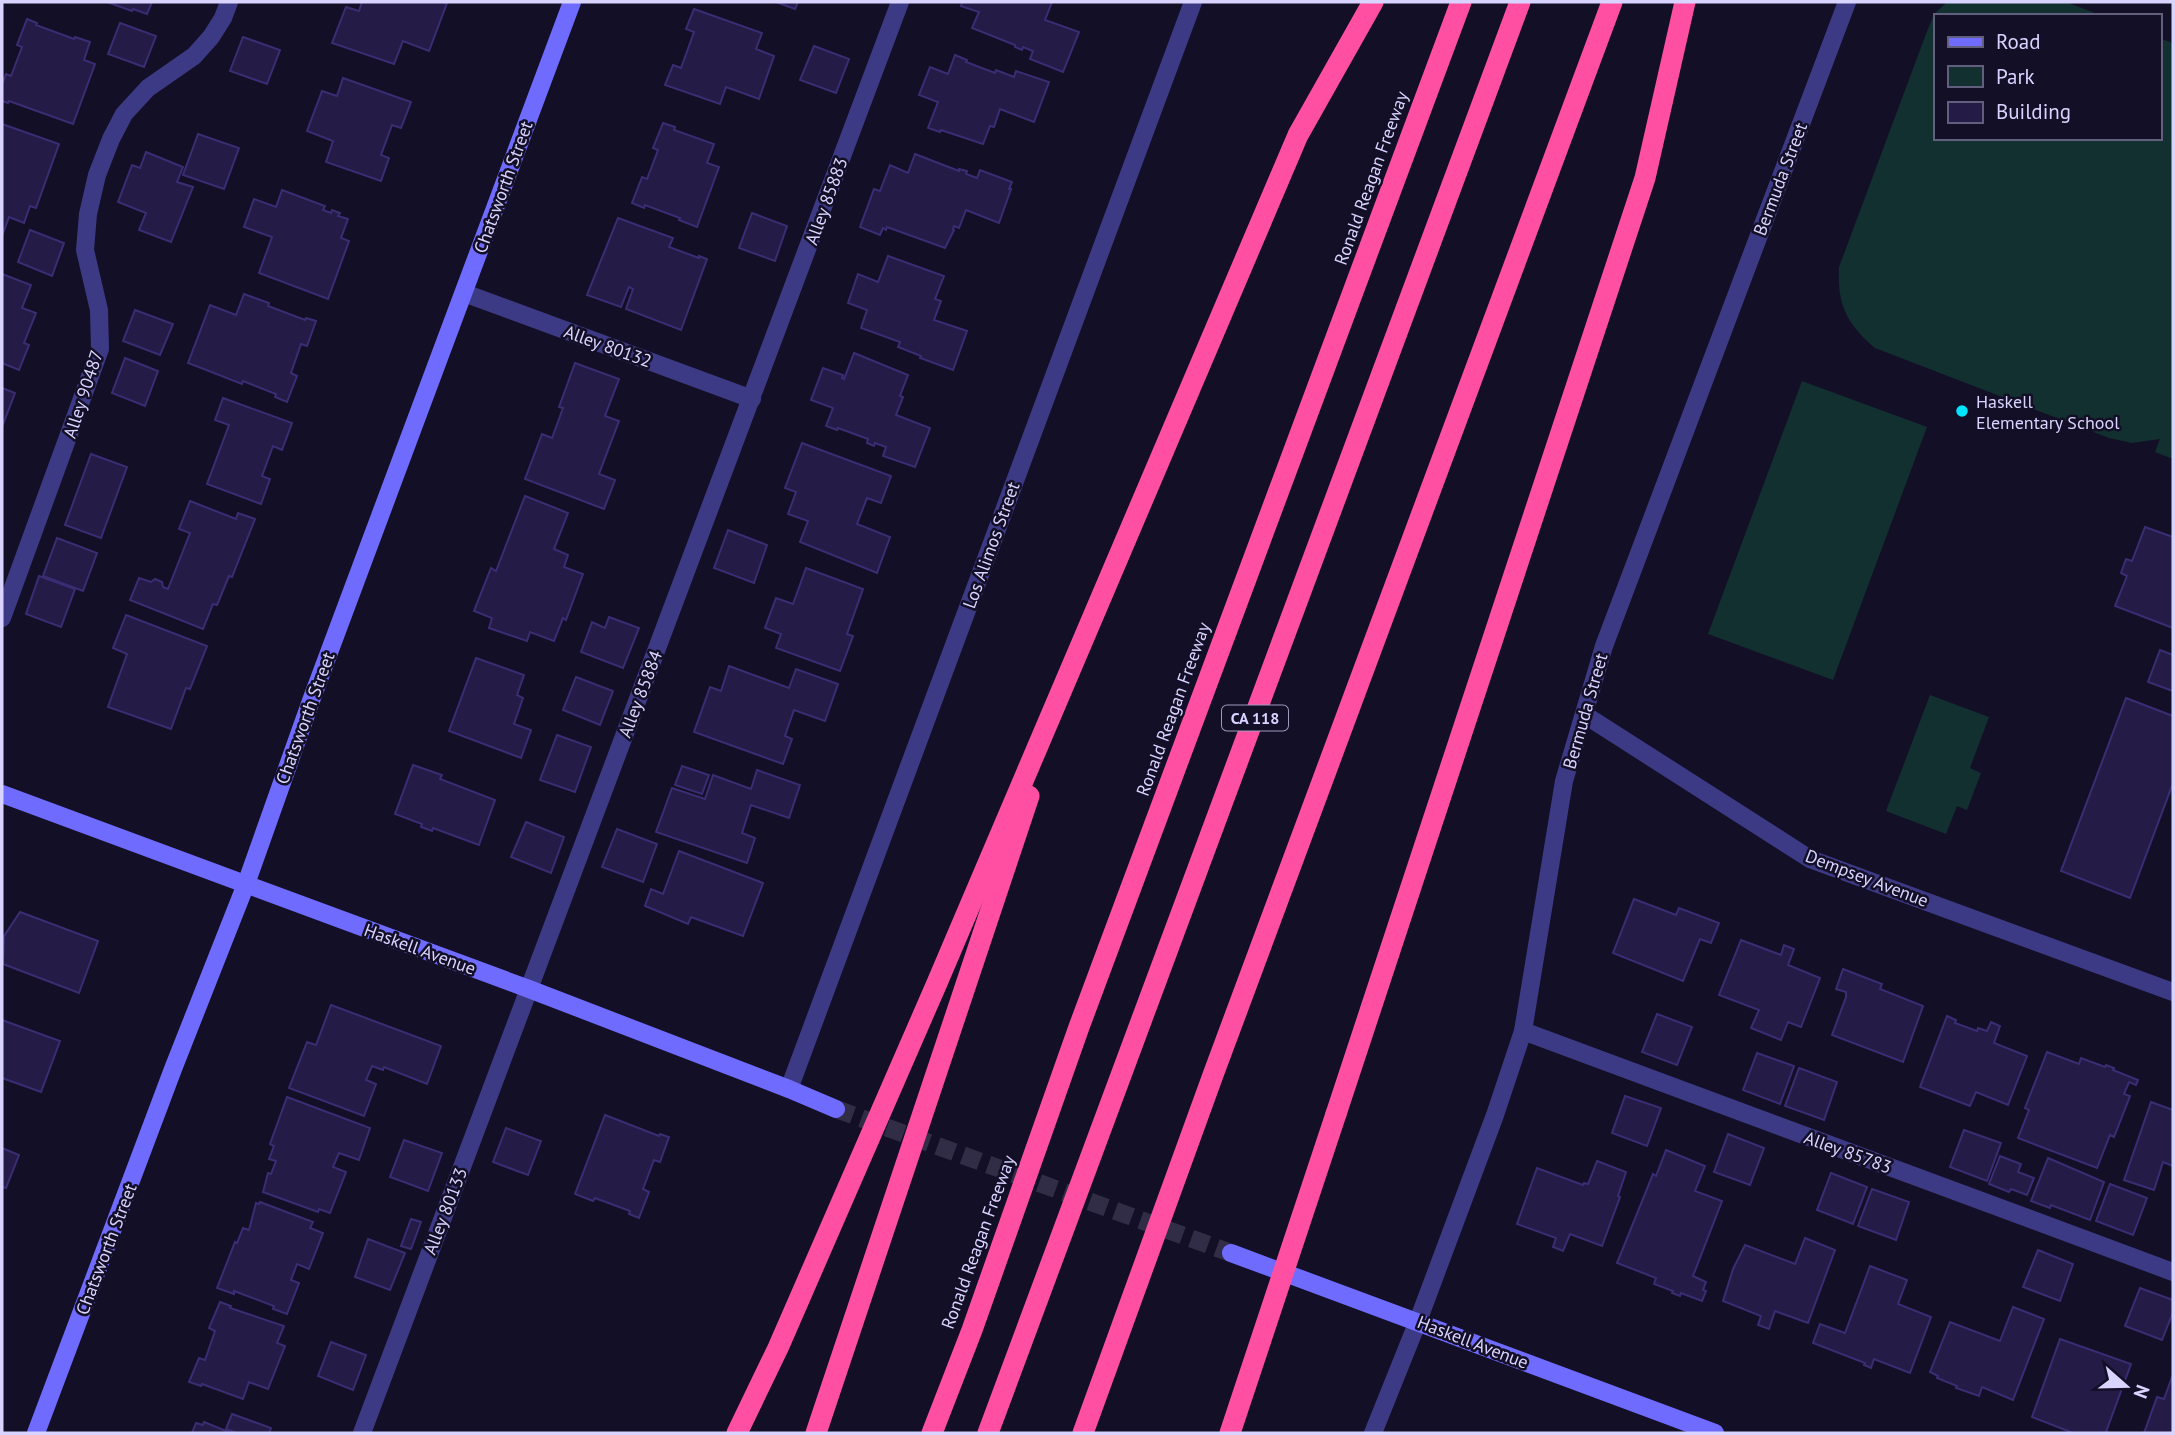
<svg xmlns="http://www.w3.org/2000/svg" width="2175" height="1435" font-family="'PT Sans',sans-serif">
<rect width="100%" height="100%" fill="#130f26"/>
<g fill="#12302f">
<path d="M1947,2h119l37,14h-168v122h224v-100l14,5v416l-18,-7 5,-13 -28,4 -23,-5 -234,-90c-28,-24 -38,-43 -36,-81l87,-233 8,-20z"/>
<path d="M1802,381l125,46 -94,253 -125,-46z"/>
<path d="M1930,695l59,22 -19,51 11,5 -14,37 -10,-4 -11,28 -60,-23z"/>
</g>
<g fill="#241b47" stroke="#3b2d73" stroke-width="2">
<path d="M107,2h45l-5,12 -14,-5 -1,2z"/>
<path d="M362,2h80l5,1 -18,48 -26,-10 -9,23 -62,-21 14,-36 13,4z"/>
<path d="M776,2h22l-3,7z"/>
<path d="M962,2h90l-7,18 34,12 -16,40 -33,-13 3,-8 -10,-4 -1,3 -7,-3v-2l-43,-17 7,-16 -18,-6z"/>
<path d="M694,9l68,24 -6,16 18,7 -15,43 -33,-12 -6,17 -55,-19 8,-20 8,3 13,-36 -8,-3z"/>
<path d="M27,19l10,4 -1,2 38,14 1,-2 15,5 -6,18 11,4 -22,60 -64,-23 -1,2 -6,-2v-17l4,-10 5,2 11,-29 -5,-2z"/>
<path d="M120,23l36,13 -12,31 -36,-13z"/>
<path d="M243,37l37,13 -13,34 -37,-13z"/>
<path d="M814,46l35,13 -13,34 -36,-13z"/>
<path d="M955,55l12,5 -1,2 29,11 1,-3 18,7 2,-6 33,11 -15,40 -34,-13 -6,18 -4,-1 -7,18 -42,-14 -1,2 -12,-4 10,-26 -19,-7 11,-28 18,7z"/>
<path d="M343,78l68,24 -10,26 -9,-3 -11,30 8,3 -8,23 -55,-19 7,-21 -26,-10 15,-40 15,5z"/>
<path d="M663,123l12,4 -1,3 40,14 -7,19 12,4 -22,60 -18,-7 1,-2 -35,-13 -1,3 -12,-5 10,-26 5,2 11,-29 -5,-2z"/>
<path d="M2,124l57,20 -23,64 -6,-2 -6,17 -15,-6 -7,19z"/>
<path d="M198,134l41,14 -15,41 -41,-14z"/>
<path d="M146,152l37,15 -6,15 16,5 -22,55 -32,-12 7,-17 -28,-11 14,-37 8,3z"/>
<path d="M915,154l44,17v-2l8,2 -1,3 11,4 3,-8 32,12 -3,7h2l-12,34 -33,-13 -7,18 -5,-2 -1,3 1,1 -9,18 -58,-21 -1,3 -3,-2 -3,7 -20,-8 14,-38 6,2 10,-26 18,8z"/>
<path d="M282,190l43,16 -2,4 8,3 1,-3 8,3 -2,3 10,3 -7,19 8,3 -21,58 -69,-26 13,-36 -28,-10 10,-28 22,8z"/>
<path d="M752,213l35,13 -12,35 -36,-13z"/>
<path d="M618,218l55,20 -4,9 30,11v-2l8,3 -26,71 -55,-21 7,-20 -4,-2 -8,20 -34,-12z"/>
<path d="M30,230l34,13 -12,33 -34,-14z"/>
<path d="M888,256l56,20 -9,23 6,2 -7,19 33,11 -14,39 -33,-12 1,-2 -23,-9 2,-5 -39,-14 6,-18 -19,-7 10,-29 20,8z"/>
<path d="M2,274l29,11 -9,23 14,5 -12,30 5,2 -10,25 -17,-7z"/>
<path d="M244,294l25,9 -1,3 37,14 1,-2 10,3 -9,25 -6,-2 -10,29 6,3 -10,26 -12,-5 1,-3 -33,-13 -1,3 -54,-21 22,-58 26,10z"/>
<path d="M135,310l38,14 -13,31 -37,-14z"/>
<path d="M854,353l54,22 -8,21 3,1 -7,18 34,13 -15,39 -32,-11 3,-9 -11,-4 -1,3 -7,-3 1,-4 -30,-11 -1,2 -11,-4 7,-18 -22,-8 12,-32 20,7 -1,3 2,1z"/>
<path d="M125,358l33,13 -13,35 -33,-13z"/>
<path d="M575,363l44,16 -14,37 14,5 -20,53 16,6 -11,29 -79,-30 17,-45 10,4 11,-30 -4,-1z"/>
<path d="M2,388l13,5 -13,34z"/>
<path d="M223,398l69,25 -10,27 -9,-4 -11,30 8,3 -9,25 -54,-20 22,-59 -14,-5z"/>
<path d="M802,443l89,33 -10,27 -14,-5 -10,26 33,13 -13,36 -77,-31 8,-21 -20,-7 8,-22 -11,-4z"/>
<path d="M91,454l36,13 -26,71 -36,-13z"/>
<path d="M525,496l43,17 -14,36 14,6 -4,12 19,7 -17,46 -3,-2 -9,23 -24,-9 -3,9 -38,-13 3,-10 -18,-7 17,-43 5,3z"/>
<path d="M190,501l46,18 2,-6 17,6 -23,58 -3,-1 -12,29 -4,-1 -10,25 -73,-29 9,-22 12,4 4,-3 7,3 1,5 5,2 22,-56 -11,-4z"/>
<path d="M2145,527l28,10v91l-58,-22 12,-30 -6,-3 5,-14 6,2z"/>
<path d="M728,530l39,15 -13,38 -40,-15z"/>
<path d="M57,538l40,15 -14,38 -40,-15z"/>
<path d="M806,568l57,21 -16,45 6,2 -13,35 -64,-23 5,-14 -16,-6 11,-30 17,6z"/>
<path d="M39,576l36,13 -14,38 -35,-13z"/>
<path d="M126,615l81,31 -17,43 -4,-1 -15,41 -63,-22 19,-53 -14,-6z"/>
<path d="M609,617l30,11 -16,40 -42,-16 11,-30 13,6z"/>
<path d="M2160,650l13,5v36l-25,-9z"/>
<path d="M476,658l48,17 -7,20 6,3 -9,26 17,6 -10,28 -72,-27z"/>
<path d="M729,666l60,22 7,-19 42,15 -13,37 -31,-11 -9,26 7,3 -9,25 -89,-32 16,-45 11,4z"/>
<path d="M576,677l37,14 -13,34 -37,-15z"/>
<path d="M2126,698l47,18v67l-43,115 -69,-27z"/>
<path d="M557,735l34,12 -16,45 -35,-12z"/>
<path d="M413,765l29,10 -2,4 55,21 -16,45 -46,-17 -1,3 -11,-4 1,-3 -27,-10z"/>
<path d="M682,766l27,9 -7,19 -27,-9z"/>
<path d="M757,770l43,15 -11,33 -38,-13 -9,28 13,5 -8,25 -91,-31 16,-44 33,11 8,-24 38,14z"/>
<path d="M526,822l38,15 -13,36 -40,-16z"/>
<path d="M617,829l40,15 -14,38 -41,-15z"/>
<path d="M679,851l84,32 -20,53 -52,-19 -3,7 -43,-18 6,-17 12,5z"/>
<path d="M1634,899l42,16 3,-7 40,15 -8,20 -11,-4 -17,42 -70,-28z"/>
<path d="M20,912l78,29 -19,52 -76,-29 1,-28z"/>
<path d="M1741,940l40,15 3,-10 10,4 -6,16 32,13 -19,49 -13,-5 -7,18 -30,-12 8,-18 -40,-15z"/>
<path d="M1843,969l39,15 -2,5 43,17 -20,56 -71,-27 14,-38v-5l-10,-3z"/>
<path d="M331,1005l110,41 -14,38 -43,-17 -1,3 -11,-4 -6,14 10,4 -12,32 -75,-28 18,-46 9,3z"/>
<path d="M1657,1014l35,13 -15,38 -35,-13z"/>
<path d="M1947,1016l9,4 -1,3 22,8 1,-3 9,3 4,-9 9,4 -6,17 33,13 -19,49 -32,-13 -6,14 -50,-19z"/>
<path d="M2,1020l58,21 -19,51 -39,-14z"/>
<path d="M2047,1052l32,12 2,-6 24,9 1,-2 8,3 -1,2 25,10 -2,5 -7,-3 -5,12 6,2 -16,41 -4,-2 -13,33 -79,-30 11,-28 -4,-2z"/>
<path d="M1757,1053l37,13 -14,38 -37,-14z"/>
<path d="M1799,1068l38,14 -13,38 -39,-14z"/>
<path d="M1625,1096l36,12 -14,38 -35,-13z"/>
<path d="M287,1097l83,31 -11,32 -20,-7 -6,14 13,5 -16,41 -11,-4 -1,3 -55,-20 5,-19 3,1 5,-13 -7,-2 5,-13 -4,-2z"/>
<path d="M2151,1102l22,8v56l-10,-4 -9,28 -30,-10z"/>
<path d="M605,1115l54,21 1,-2 9,3 -9,25 -6,-2 -11,29 6,3 -10,26 -10,-4 1,-3 -35,-13 -2,3 -18,-7z"/>
<path d="M506,1128l35,13 -13,34 -35,-13z"/>
<path d="M1964,1130l37,13 -14,38 -37,-14z"/>
<path d="M1728,1134l36,14 -14,37 -36,-13z"/>
<path d="M404,1140l38,13 -14,38 -38,-14z"/>
<path d="M2,1148l17,7 -13,33 -4,-1z"/>
<path d="M1666,1150l39,16 -10,25 27,10 -29,75 13,6 -3,8 3,1 -4,10 -21,-8 -1,3 -8,-3 1,-2 -19,-7 2,-6 -39,-15 36,-89 3,2z"/>
<path d="M2000,1156l21,8 -3,8 16,6 -7,17 -16,-6 -2,3 -20,-8z"/>
<path d="M2048,1158l56,24 -14,38 -39,-15 -1,3 -19,-7z"/>
<path d="M1597,1161l29,11 -8,24 2,1 -18,49 -32,-12 -7,17 -10,-4 3,-9 -39,-14 20,-56 46,17 1,-2 4,1z"/>
<path d="M1831,1173l36,14 -14,37 -36,-14z"/>
<path d="M2110,1184l37,14 -14,37 -37,-14z"/>
<path d="M1872,1189l37,13 -13,38 -38,-14z"/>
<path d="M260,1202l53,20 -3,6 13,5 -14,36 -12,-5 -6,16 8,3 -12,31 -14,-5 1,-3 -40,-15v3l-17,-6 18,-46 2,1 6,-15 6,2 7,-27 3,1z"/>
<path d="M411,1219l10,3 -10,27 -10,-3z"/>
<path d="M1805,1238l30,12 -27,73 -33,-12 -6,18 -11,-4 3,-9 -38,-15 10,-32 12,-24 50,19z"/>
<path d="M368,1239l37,14 -15,37 -35,-13z"/>
<path d="M2038,1250l35,14 -13,37 -37,-14z"/>
<path d="M1870,1266l37,14 -9,24 33,13 -21,56 -36,-14 -3,9 -7,-3 1,-2 -52,-20 7,-19 25,9z"/>
<path d="M2140,1288l33,12v12l-11,28 -37,-14z"/>
<path d="M220,1302l11,4 -1,2 54,18 -7,17 8,3 -17,43 -19,-7 -6,17 -41,-15 -1,2 -12,-4 10,-24 6,2 10,-29 -6,-3z"/>
<path d="M2013,1307l31,12 -31,81 -31,-13 -3,9 -23,-8 1,-2 -20,-8 1,-2 -8,-4 20,-50 50,19z"/>
<path d="M2060,1339l71,25 -25,68 4,1h-37l-41,-16z"/>
<path d="M331,1342l35,13 -13,35 -35,-14z"/>
<path d="M2172,1377h1v56h-29l13,-36 7,2z"/>
<path d="M232,1414l39,14 -2,5h-32l-11,-4z"/>
<path d="M204,1422l27,11h-39l4,-10 7,2z"/>
</g>
<g fill="none" stroke-linecap="round" stroke-linejoin="round">
<path stroke="#312d47" stroke-width="18" stroke-dasharray="18 9" stroke-linecap="butt" d="M836,1109l395,144"/>
<g stroke="#3d3a85" stroke-width="18">
<path d="M464,293l288,106"/>
<path d="M2,618l98,-269 -1,-39 -14,-60 3,-36 9,-39 14,-36 13,-25 24,-26 46,-32 17,-19 12,-19 6,-16"/>
<path d="M1523,1031l650,241"/>
<path d="M362,1433l538,-1431"/>
</g>
<g stroke="#3d3a85" stroke-width="18">
<path d="M1585,715l225,144 363,133"/>
<path d="M789,1089l404,-1087"/>
<path d="M1373,1433l45,-112 77,-206 28,-84 41,-250 40,-135 243,-644"/>
</g>
<g stroke="#6f6bff" stroke-width="18">
<path d="M2,794l527,195 260,100 47,20"/>
<path d="M1231,1253l484,180"/>
<path d="M36,1433l137,-364 73,-185 66,-186 260,-696"/>
</g>
<g stroke="#ff4fa3" stroke-width="21">
<path d="M1336,1114l309,-936 40,-176"/>
<path d="M737,1433l41,-85 159,-365 361,-848 75,-133"/>
<path d="M816,1433l213,-637"/>
<path d="M932,1433l40,-103 107,-303 382,-1025"/>
<path d="M988,1433l532,-1431"/>
<path d="M1083,1433l130,-358 399,-1073"/>
</g>
<path stroke="#ff4fa3" stroke-width="21" d="M1230,1433l106,-319"/>
</g>
<circle fill="#00e5ff" stroke="#130f26" stroke-width="2.5" cx="1962" cy="411" r="7"/>
<g text-anchor="middle" dominant-baseline="central" stroke-width="5" stroke-linejoin="round" paint-order="stroke">
<rect fill="#130f26" stroke="#9e99be" stroke-width="2" x="1222" y="705.5" width="66" height="25" rx="5"/>
<g font-size="16" font-weight="bold" fill="#d9d4ff">
<text x="1255" y="718">CA 118</text>
</g>
<g font-size="18" fill="#d9d4ff" stroke="#130f26">
<text transform="translate(1371 178) rotate(-70)">Ronald Reagan Freeway</text>
<text transform="translate(1780 179) rotate(-69)">Bermuda Street</text>
<text transform="translate(503 187) rotate(-70)">Chatsworth Street</text>
<text transform="translate(826 201) rotate(-70)">Alley 85883</text>
<text transform="translate(608 346) rotate(20)">Alley 80132</text>
<text transform="translate(83 394) rotate(-72)">Alley 90487</text>
<text transform="translate(991 545) rotate(-70)">Los Alimos Street</text>
<text transform="translate(640 694) rotate(-69)">Alley 85884</text>
<text transform="translate(1173 709) rotate(-70)">Ronald Reagan Freeway</text>
<text transform="translate(1585 711) rotate(-74)">Bermuda Street</text>
<text transform="translate(305 718) rotate(-70)">Chatsworth Street</text>
<text transform="translate(1867 878) rotate(21)">Dempsey Avenue</text>
<text transform="translate(420 949) rotate(20)">Haskell Avenue</text>
<text transform="translate(1848 1152) rotate(20)">Alley 85783</text>
<text transform="translate(445 1211) rotate(-69)">Alley 80133</text>
<text transform="translate(978 1242) rotate(-70)">Ronald Reagan Freeway</text>
<text transform="translate(106 1249) rotate(-69)">Chatsworth Street</text>
<text transform="translate(1473 1342) rotate(21)">Haskell Avenue</text>
</g>
<g font-size="18" fill="#d9d4ff" stroke="#130f26" text-anchor="start">
<text x="1976" y="401">Haskell<tspan x="1976" dy="21">Elementary School</tspan></text>
</g>
</g>
<rect width="2175" height="1435" fill="none" stroke="#d9d4ff" stroke-width="7"/>
<rect x="1934" y="14" width="228" height="126" fill="#130f26" stroke="#625e7d" stroke-width="2"/>
<rect x="1948" y="37" width="35" height="10" fill="#6f6bff" stroke="#625e7d" stroke-width="2"/>
<text x="1996" y="49" font-size="21" fill="#d9d4ff">Road</text>
<rect x="1948" y="66" width="35" height="21" fill="#12302f" stroke="#625e7d" stroke-width="2"/>
<text x="1996" y="84" font-size="21" fill="#d9d4ff">Park</text>
<rect x="1948" y="102" width="35" height="21" fill="#241b47" stroke="#625e7d" stroke-width="2"/>
<text x="1996" y="119" font-size="21" fill="#d9d4ff">Building</text>
<g transform="translate(2126 1386) rotate(110)" stroke="#130f26" stroke-width="5" paint-order="stroke">
<path d="M0-5L12 26L0 18L-12 26Z" fill="#d9d4ff"/>
<text y="-10" font-size="19" font-weight="bold" text-anchor="middle" fill="#d9d4ff">N</text>
</g>
</svg>
